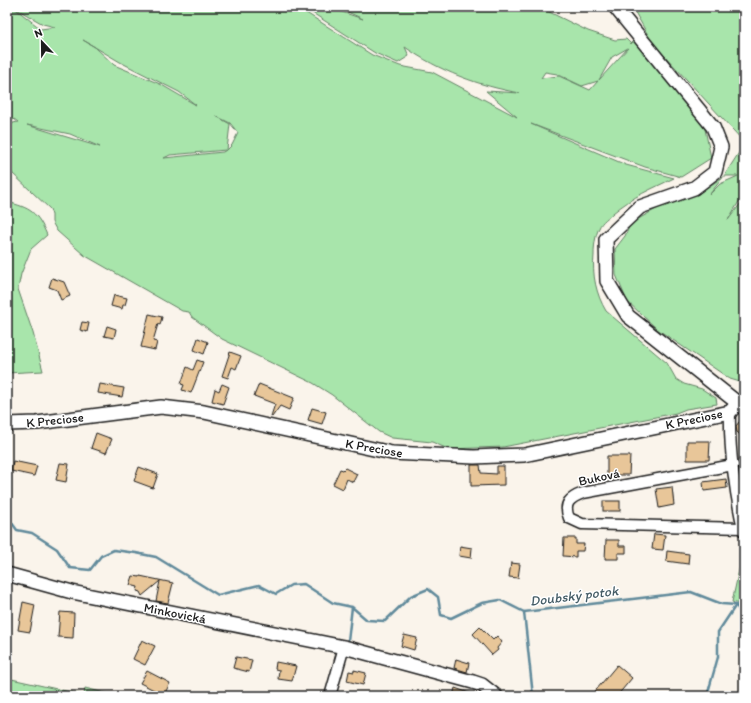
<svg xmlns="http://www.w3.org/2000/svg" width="751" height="703" font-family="Itim,sans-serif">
<rect width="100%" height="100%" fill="#faf4eb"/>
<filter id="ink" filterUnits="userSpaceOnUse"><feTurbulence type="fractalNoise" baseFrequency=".025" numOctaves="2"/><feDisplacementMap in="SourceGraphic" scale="8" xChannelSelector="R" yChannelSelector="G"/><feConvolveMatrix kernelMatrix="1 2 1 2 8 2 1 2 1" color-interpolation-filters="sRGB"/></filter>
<g filter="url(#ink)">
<g fill="#a8e5ab" stroke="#628064" fill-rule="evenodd">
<path d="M7,7l10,3 24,19 14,-2 -12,-3 -30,-17h284l75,48 28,11 32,6 85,45 -31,-26 34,2c-41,-7 -81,-22 -115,-46l4,9 -11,7 -23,-10 -72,-46h30l6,4 24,8 -26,-12h202l49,24 27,9 11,-1 5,5 7,-7 67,92 6,29 -30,19 -36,-10 -114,-43 95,41 48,13c-24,12 -39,17 -61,35 -5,5 -11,8 -14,15 -4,8 -5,19 -5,27 -2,20 2,39 12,56l61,52 9,16 8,5 18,5 14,9 1,6 -31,5 -10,4 -173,34 -55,2 -16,-7 -40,-4 -13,-6 -47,-37 -19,-12 -91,-44 -30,-22 -3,-5 -7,-1 -98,-56 -27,-24 -5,-9v-7l-2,-6 -38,-36 -3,-9 -2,-34 6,-7 5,-1 -4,-3 -2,2 -5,-1zM83,40l37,22 59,30 17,13 -36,-21 -46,-19 -19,-18zM628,48l-29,32 13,-23zM545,72l12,2 25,12 16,-5 -8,9 -31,-14 -18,2zM216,116l14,7 8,10 -6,12 -5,5 3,-26zM27,125l43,9 30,13zM226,150l-3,2 -59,6 6,-3z"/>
<path d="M632,7h112v135l-92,-100z"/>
<path d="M740,151l4,3v39l-16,27 16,-21v181l-4,2 -10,-3 -73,-50 -30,-28 -11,-26 -1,-26 10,-13 6,-13 27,-15 40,-14 26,-18zM724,176h14l-18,8 -11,11z"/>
<path d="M7,202c24,6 30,10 40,33l-16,14 -10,25 -3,15 15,44 10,38 -36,2z"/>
<path d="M741,561h3v52l-4,-9 -8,-2z"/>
<path d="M7,678l77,17 1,-7 32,8h-99l-11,-3z"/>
</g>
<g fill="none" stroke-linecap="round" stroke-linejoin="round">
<g stroke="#618a9b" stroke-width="2.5">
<path d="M7,519h2l8,11 15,3 25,16 13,19 20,2 11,-14 13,-6 22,3 20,4 62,38 41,-10 17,9 15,-9 13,-1 29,19 19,4 15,13 18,1 26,-25 17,-7 10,8 3,18 10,3 31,-15 18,-3 24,12 167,-20 31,12 14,1 8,13"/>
<path d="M524,612l9,84"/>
<path d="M348,641l4,-34"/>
<path d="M707,696l11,-39v-25l18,-27"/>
</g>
</g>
<g fill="#e8c699" stroke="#1c1c1c">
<path d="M52,278l12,4 6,14 -9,4 -4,-10 -8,-3z"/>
<path d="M114,295l13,3 -2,7h-2l-1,4 -11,-3z"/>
<path d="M149,314l13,3 -2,8 -2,-1 -5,17 4,1 -2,8 -14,-3z"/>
<path d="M82,322l7,1 -2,9 -7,-2z"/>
<path d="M107,326l9,3 -2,9 -10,-2z"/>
<path d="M198,338l10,4 -4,12 -10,-4z"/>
<path d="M230,352l11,4 -5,13 -4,-2 -4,11 -6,-2z"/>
<path d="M197,360l6,2 -12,31 -9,-3 2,-5 -3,-1 6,-17 6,3z"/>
<path d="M100,384l24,4 -2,9 -24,-4z"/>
<path d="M222,384l7,3 -6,17 -11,-3 3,-12 4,2z"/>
<path d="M259,384l35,14 -5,12 -9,-4 -8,11 -1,-1 4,-12 -21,-8z"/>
<path d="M312,408l14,4 -4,12 -14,-4z"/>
<path d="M744,416v22l-7,-6 -1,-6z"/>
<path d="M96,433l16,6 -6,14 -15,-5z"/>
<path d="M687,441h23l-1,19h-22z"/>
<path d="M607,456h23l-1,19h-22z"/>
<path d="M13,461l24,5 -3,10 -23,-5z"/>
<path d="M60,463l9,1 -3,18 -10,-2z"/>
<path d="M471,465h9l1,8 16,1v-8h7v19l-33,1z"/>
<path d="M139,467l19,7 -5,14 -19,-7z"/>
<path d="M345,468l12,6 -4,8 -6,-3 -4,10 -10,-5 7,-15 3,1z"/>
<path d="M726,479l1,9 -23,3 -1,-9z"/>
<path d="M672,487l2,18 -15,3 -3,-19z"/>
<rect x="603" y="501" width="17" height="10"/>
<path d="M654,534l11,1 -2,15 -11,-1z"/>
<path d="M564,538h12v6h8l-1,7h-7v6l-13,-1z"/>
<path d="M606,540h13v6h7v7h-8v6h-13z"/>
<path d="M460,546l12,2 -1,10 -12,-2z"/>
<path d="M667,551l22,3 -1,10 -22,-3z"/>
<path d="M511,563l9,1 -2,14 -9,-1z"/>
<path d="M133,576l7,1v-1l33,7 -5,20 -12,-2 4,-20 -18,15 -2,-4 -3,-1 1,-4 -8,-2z"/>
<path d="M23,602l12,3 -5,27 -12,-2z"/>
<path d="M60,612l14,1 -1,25 -15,-1z"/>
<path d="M480,627l13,13 4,-4 5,6 -5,6 1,2 -6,5 -19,-21z"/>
<path d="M404,635l13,3 -3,12 -13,-4z"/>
<path d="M142,640l13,6 -10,19 -12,-6z"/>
<path d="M236,657l16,3 -3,12 -16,-4z"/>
<path d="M456,659l13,4 -2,9 -13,-4z"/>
<path d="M276,662l20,4 -4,15 -14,-2 1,-9 -4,-1z"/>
<path d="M617,665l15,13 -15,18h-26z"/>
<path d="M354,670l12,3 -3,12 -16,-4 2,-10 5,1z"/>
<path d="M147,671l23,12 -6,12 -24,-12z"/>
<path d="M455,688l20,7v1h-22z"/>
</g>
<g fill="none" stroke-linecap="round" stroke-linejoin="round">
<g stroke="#1c1c1c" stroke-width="13">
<g id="minor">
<path d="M730,412c-1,36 5,84 14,120"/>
<path d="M733,465l-150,28c-13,5 -20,10 -14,25l13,6 161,4"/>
<path d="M330,696l14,-49"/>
</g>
</g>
<g stroke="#1c1c1c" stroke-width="16">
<g id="tertiary">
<path d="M615,7l98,120 8,20 -6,25 -21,16 -54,19 -34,32 1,42 21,35 116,92"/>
<path d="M7,424l30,-1 124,-16 43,5 188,41 82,4 50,-2 206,-43 8,-9"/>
<path d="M7,574l65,18 272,55 129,35 9,3 14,11"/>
</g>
</g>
<use href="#minor" stroke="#fff" stroke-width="10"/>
<use href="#tertiary" stroke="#fff" stroke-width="13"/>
</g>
</g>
<g text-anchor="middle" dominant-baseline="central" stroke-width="3" stroke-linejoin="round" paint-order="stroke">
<g font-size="13" fill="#1c1c1c" stroke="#fff">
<text transform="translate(694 419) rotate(-12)">K Preciose</text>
<text transform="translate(55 420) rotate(-6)">K Preciose</text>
<text transform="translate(374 448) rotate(10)">K Preciose</text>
<text transform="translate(599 477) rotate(-12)">Buková</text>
<text transform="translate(175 613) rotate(11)">Minkovická</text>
</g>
<g font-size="14" font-style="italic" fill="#445c66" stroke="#fff">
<text transform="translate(574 596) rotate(-7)">Doubský potok</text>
</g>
</g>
<rect width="751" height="703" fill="none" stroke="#fff" stroke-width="24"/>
<rect x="12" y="12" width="727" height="679" fill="none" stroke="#1c1c1c" stroke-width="1.5" filter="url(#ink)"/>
<g transform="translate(42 42) rotate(338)" stroke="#ffffff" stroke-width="3" paint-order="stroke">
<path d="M0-3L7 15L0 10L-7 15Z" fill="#1c1c1c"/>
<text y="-6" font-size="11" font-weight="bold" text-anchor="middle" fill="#1c1c1c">N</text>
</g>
</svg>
